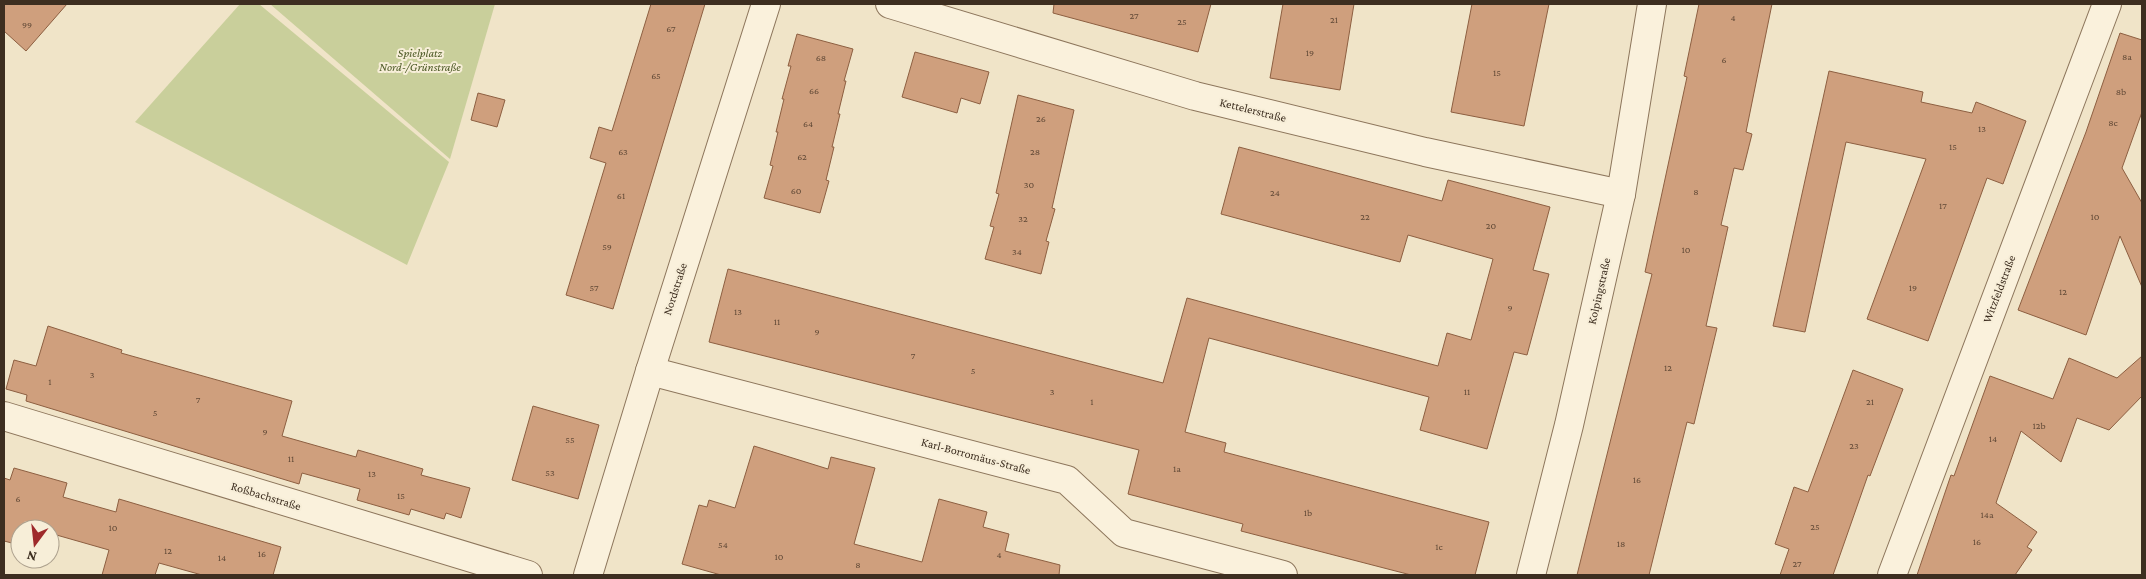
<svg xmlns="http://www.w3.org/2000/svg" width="2146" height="579" font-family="'Crimson Pro',serif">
<rect width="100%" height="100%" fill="#f0e4c8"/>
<g fill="#c9cf9b">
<path d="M240,4h19l190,158 -42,103 -272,-143z"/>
<path d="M270,4h225l-45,155z"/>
</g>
<g fill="#cf9f7d" stroke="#8d5f41">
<path d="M4,4h63l-41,47 -22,-20z"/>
<path d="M651,4h54l-92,305 -47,-14 40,-132 -16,-5 9,-31 13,4z"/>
<path d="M1054,4h157l-13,48 -145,-39z"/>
<path d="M1283,4h71l-14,86 -70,-12z"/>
<path d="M1472,4h77l-25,122 -73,-14z"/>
<path d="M1699,4h73l-26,128 6,2 -9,36 -9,-2 -13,57 7,2 -22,99 11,2 -23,96 -7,-2 -38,153h-72l75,-301 -7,-2 42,-195 -3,-1z"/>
<path d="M2120,33l22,7v72l-20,56 20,35v84l-22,-51 -34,99 -68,-25 68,-178z"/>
<path d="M797,34l56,15 -9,32h2l-8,33h2l-8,33h2l-8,33 3,1 -9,32 -56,-15 9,-32 -3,-1 8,-33h-2l8,-33h-2l9,-33h-3z"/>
<path d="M915,52l74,20 -9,32 -19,-6 -4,15 -55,-16z"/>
<path d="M1829,71l94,21 -2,10 51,11 4,-11 50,19 -23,63 -16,-6 -59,163 -61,-22 59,-160 -80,-17 -41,190 -32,-6z"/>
<path d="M478,93l27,7 -8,27 -26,-7z"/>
<path d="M1018,95l56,15 -22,98 3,1 -9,32 3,1 -8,32 -56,-15 9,-32 -4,-1 9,-32 -3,-1z"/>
<path d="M1239,147l203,54 6,-21 102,27 -17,63 16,4 -22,81 -13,-3 -27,97 -67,-19 9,-33 -220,-59 -24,94 41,11 -2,9 265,70 -14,53h-64l-170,-44 2,-7 -115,-30 11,-44 -430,-108 19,-73 435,114 24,-85 251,68 9,-33 24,7 22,-81 -85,-24 -8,27 -179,-48z"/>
<path d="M48,326l74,24 -1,3 171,48 -10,35 74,21 2,-7 65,19 -2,6 49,13 -9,30 -15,-5 -2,6 -33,-10 -2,6 -52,-15 3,-11 -58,-16 -3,11 -273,-83 1,-6 -21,-6 8,-29 22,6z"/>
<path d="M2142,356v40l-33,34 -32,-12 -16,44 -40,-31 -25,72 41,29 -10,15 5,3 -17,25h-98l34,-100 3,1 36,-100 63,23 16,-41 48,20z"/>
<path d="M1853,370l50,19 -33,87 -2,-1 -35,100h-53l9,-26 -14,-5 19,-57 14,5z"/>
<path d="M533,406l66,19 -21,74 -66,-19z"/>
<path d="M754,446l74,23 3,-12 44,11 -21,76 68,18 17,-63 48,13 -4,15 26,7 -4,17 55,14 -1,10h-338l-39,-11 17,-59 8,2 2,-7 26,8z"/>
<path d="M14,468l53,15 -4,14 53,15 3,-13 162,48 -8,28h-71l-43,-12 -4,12h-53l7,-25 -56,-16 -3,11v-16h-30v16l-16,-4v-63l6,2z"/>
</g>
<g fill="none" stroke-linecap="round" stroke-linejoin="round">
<g stroke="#8d765c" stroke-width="30">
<g id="street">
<path d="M890,4l305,92 230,56 196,42"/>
<path d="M650,371l417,109 57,53 159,42"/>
<path d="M4,416l524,159"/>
<path d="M588,575l62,-204 116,-367"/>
<path d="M1531,575l38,-150 52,-231 31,-190"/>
<path d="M1892,575l215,-571"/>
</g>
</g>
<use href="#street" stroke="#faf1dc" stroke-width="28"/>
</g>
<g text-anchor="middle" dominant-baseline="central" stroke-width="4" stroke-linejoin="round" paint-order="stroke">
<g font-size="10" fill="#624a37">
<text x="1134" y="15">27</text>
<text x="1733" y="17">4</text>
<text x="1334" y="19">21</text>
<text x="1182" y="21">25</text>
<text x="27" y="24">99</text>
<text x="671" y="28">67</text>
<text x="1310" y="52">19</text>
<text x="2127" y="56">8a</text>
<text x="821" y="57">68</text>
<text x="1724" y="59">6</text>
<text x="1497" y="72">15</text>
<text x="656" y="75">65</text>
<text x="814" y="90">66</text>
<text x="2121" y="91">8b</text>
<text x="1041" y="118">26</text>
<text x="2113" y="122">8c</text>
<text x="808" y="123">64</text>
<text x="1982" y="128">13</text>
<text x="1953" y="146">15</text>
<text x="623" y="151">63</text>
<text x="1035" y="151">28</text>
<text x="802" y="156">62</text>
<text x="1029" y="184">30</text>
<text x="796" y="190">60</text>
<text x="1696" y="191">8</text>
<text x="1275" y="192">24</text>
<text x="621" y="195">61</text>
<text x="1943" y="205">17</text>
<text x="1365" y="216">22</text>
<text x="2095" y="216">10</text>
<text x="1023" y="218">32</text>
<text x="1491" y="225">20</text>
<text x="607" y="246">59</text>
<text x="1686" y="249">10</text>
<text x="1017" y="251">34</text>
<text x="594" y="287">57</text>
<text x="1913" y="287">19</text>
<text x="2063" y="291">12</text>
<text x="1510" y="307">9</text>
<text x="738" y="311">13</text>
<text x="777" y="321">11</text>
<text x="817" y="331">9</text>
<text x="913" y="355">7</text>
<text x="1668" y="367">12</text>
<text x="973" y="370">5</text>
<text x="92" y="374">3</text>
<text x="50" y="381">1</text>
<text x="1052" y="391">3</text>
<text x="1467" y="391">11</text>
<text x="198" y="399">7</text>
<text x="1092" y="401">1</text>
<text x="1870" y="401">21</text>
<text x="155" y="412">5</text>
<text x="2039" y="425">12b</text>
<text x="265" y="431">9</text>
<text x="1993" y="438">14</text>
<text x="570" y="439">55</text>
<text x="1854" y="445">23</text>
<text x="291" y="458">11</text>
<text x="1177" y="468">1a</text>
<text x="550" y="472">53</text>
<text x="372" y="473">13</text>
<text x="1637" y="479">16</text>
<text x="401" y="495">15</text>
<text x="18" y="498">6</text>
<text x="1308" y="512">1b</text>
<text x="1987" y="514">14a</text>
<text x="1815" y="526">25</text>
<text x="113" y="527">10</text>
<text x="1977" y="541">16</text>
<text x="1621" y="543">18</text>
<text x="723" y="544">54</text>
<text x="1439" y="546">1c</text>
<text x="168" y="550">12</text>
<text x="262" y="553">16</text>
<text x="999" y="554">4</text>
<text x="779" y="556">10</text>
<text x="222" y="557">14</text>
<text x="1797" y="563">27</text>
<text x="858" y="564">8</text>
</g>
<g font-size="12" font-style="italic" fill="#4d5a26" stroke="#f7eed8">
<text x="420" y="53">Spielplatz<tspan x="420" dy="14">Nord-/Grünstraße</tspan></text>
</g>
<g font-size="12" fill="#3d2e20" stroke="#f7eed8">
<text transform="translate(1253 110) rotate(14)">Kettelerstraße</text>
<text transform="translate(675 289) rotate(-72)">Nordstraße</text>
<text transform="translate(1999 289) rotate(-69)">Witzfeldstraße</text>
<text transform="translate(1599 291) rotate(-77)">Kolpingstraße</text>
<text transform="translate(976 456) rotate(15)">Karl-Borromäus-Straße</text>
<text transform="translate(266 496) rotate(17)">Roßbachstraße</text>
</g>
</g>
<rect width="2146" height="579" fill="none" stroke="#3d2e20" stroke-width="10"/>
<g transform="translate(35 544) rotate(195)"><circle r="24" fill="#f7eed8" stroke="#ada18e"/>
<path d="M0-4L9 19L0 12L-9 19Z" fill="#9e2a2b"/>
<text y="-8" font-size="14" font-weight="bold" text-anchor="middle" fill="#3d2e20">N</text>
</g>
</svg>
